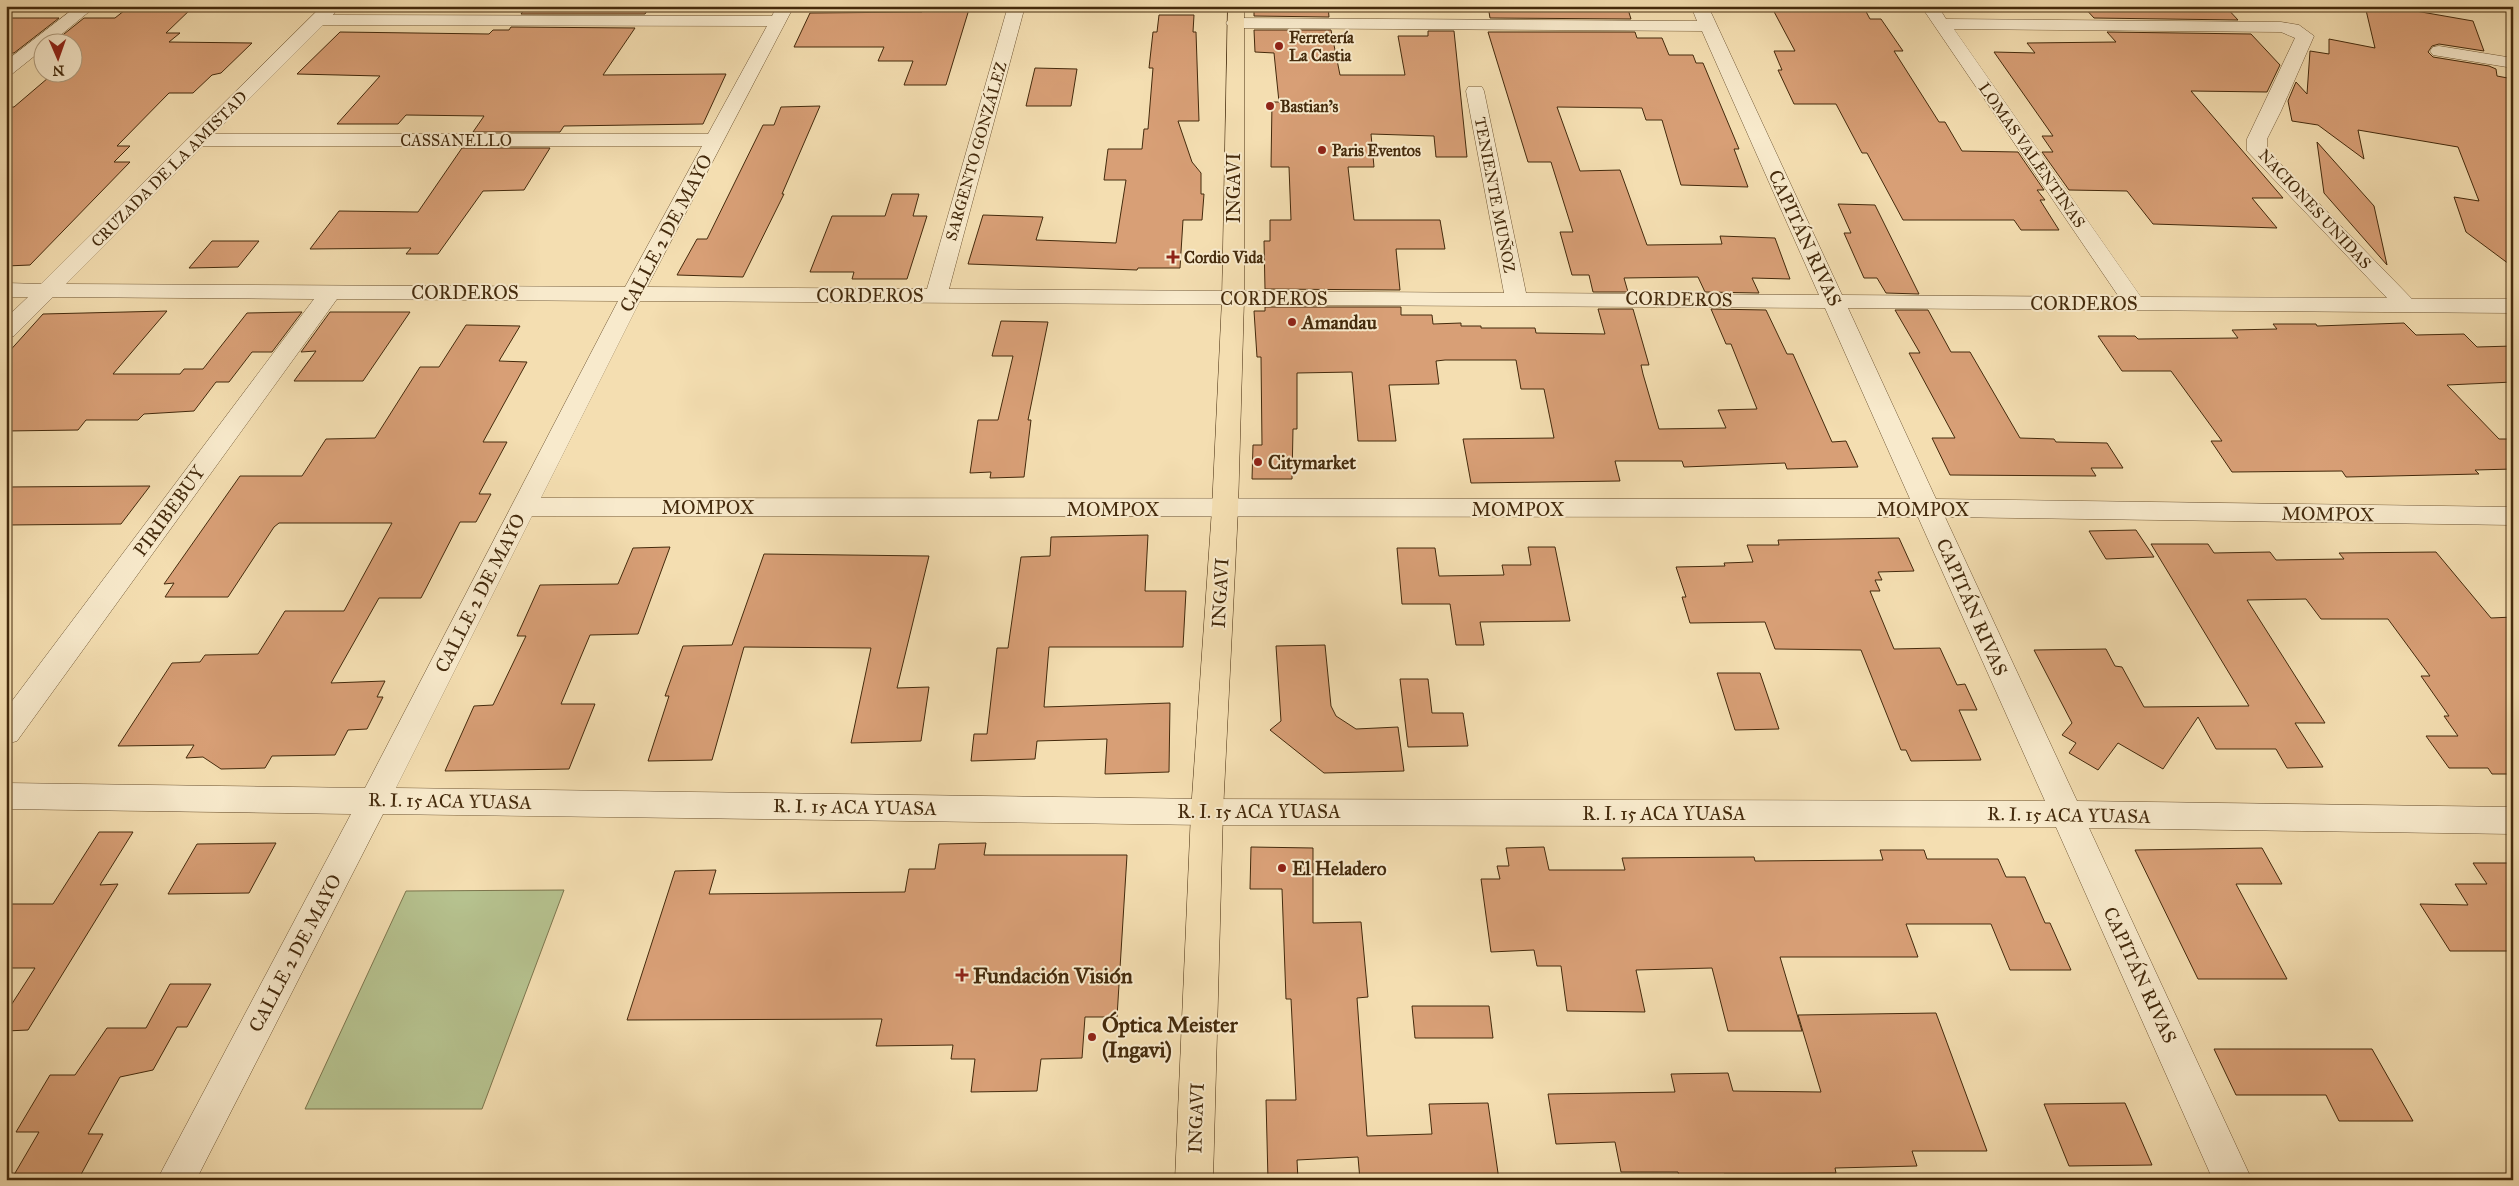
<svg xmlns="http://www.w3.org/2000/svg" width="2519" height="1186" font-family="'IM FELL Great Primer',serif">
<rect width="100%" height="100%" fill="#f4deb1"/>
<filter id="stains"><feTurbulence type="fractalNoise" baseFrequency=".004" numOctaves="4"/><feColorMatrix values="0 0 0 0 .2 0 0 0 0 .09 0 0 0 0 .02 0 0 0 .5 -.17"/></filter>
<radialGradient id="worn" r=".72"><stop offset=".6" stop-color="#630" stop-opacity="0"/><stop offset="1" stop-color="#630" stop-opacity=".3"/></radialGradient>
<path fill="#b6c28f" stroke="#7d764e" d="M564,890l-82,219h-177l101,-218z"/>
<g fill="#d89f76" stroke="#442a0c">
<path d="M130,6h64l-28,27h14l-11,9 83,1 -31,30 -9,2 -19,18h-24l-52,53h13l-16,16h16l-100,103 -24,1v-159h8l41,-35h17v-14l8,-6h-8v-10h-18l30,-24h31z"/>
<path d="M527,6h123l-5,8h-124z"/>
<path d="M925,6h45l-24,79h-42l9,-24h-35l6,-14h-90l16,-34 112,-1z"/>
<path d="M1254,6h74l1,11 -75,-1z"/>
<path d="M1488,6h139l4,13 -141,-1z"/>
<path d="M1771,6h92l7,13h11l22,32h-9l45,71h6l17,29 56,1 26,38h-7l8,10h-5l19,30h-38l-7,-10h-111l-36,-67h-5l-26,-49h-42l-16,-34h4l-8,-19h21z"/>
<path d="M2083,6h142l13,14 -144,-2z"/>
<path d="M2365,6h22l86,15 11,30 -45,-7 -7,2 -4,6 5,5 56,9 7,3 1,7 16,3v188l-47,-35 -12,-35 25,4 -21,-54 -100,-17 6,29 -46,-34 -26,-4 -4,-20 8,-19 11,12 3,-43 19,3v-15l46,9z"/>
<path d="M1159,15h35l-1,17h3l3,89h-21l14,41 9,11v21h3l-2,26h-19l-3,48h-42l-1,2 -169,-6 15,-49 60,2 -7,23 80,3 10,-63h-22l4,-31h34l2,-20h4l5,-61h-4l4,-36h4z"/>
<path d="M6,18h53l-45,35h-8z"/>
<path d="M511,27l124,1 -32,47 123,-1 -23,50 -139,2 -4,6h-87l11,-16 -78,-1 -8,9h-61l43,-48 -83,-2 43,-42 149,2 4,-4h16z"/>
<path d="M1254,30h77l9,45h65l-7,-39h30v-5h26l13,126h-31l-2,-21 -63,-2 3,33h-26l6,53h86l5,29h-49l4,41 -135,-1 -1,-48h6v-21h21l-2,-53h-18l1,-65h7l-5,-49 -19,-1z"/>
<path d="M1488,32h147l2,6h25l7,17h24l3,8h7l36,86h-5l14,38 -67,-2 -19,-65h-16l-4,-12 -85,-1 23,64 40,-1 27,75 75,-1 -2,-8 55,2 15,41 -38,-1 7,15 -54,-1 -7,-15 -74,1 4,14h-35l-4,-17h-17l-12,-43h13l-22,-70h-23z"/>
<path d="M2107,32l144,2 29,31 -13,27 -76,-1 92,107h-31l25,30 -124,-4 -26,-33 -58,-1 -27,-38h11l-11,-16h11l-59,-84 41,1 -8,-10 89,-1z"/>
<path d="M1035,68l42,1 -6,37h-45z"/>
<path d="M820,106l-38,88h2l-41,83 -66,-2 20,-36h10l56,-114h11l7,-18z"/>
<path d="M2317,142l57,64 13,59 -63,-72z"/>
<path d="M462,148h88l-26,42 -41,1 -45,63h-32l5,-6 -101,1 29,-38 79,1z"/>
<path d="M892,194h27l-6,22h14l-20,63h-55l2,-7h-44l22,-56h53z"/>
<path d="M1838,204l37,1 44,89 -33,-1 -9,-15h-13l-20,-45h7z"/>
<path d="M212,241h47l-21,26 -49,1z"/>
<path d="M1265,307h136v8h31l1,9 28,-1v3h20v2h54l1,5 69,1 -7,-25h35l16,56h-8l2,9 16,55 67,-1 -8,-18 39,-1 -26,-65h-5l-15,-35 55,1 21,44h6l39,88 14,-1 12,26 -71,2 -2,-6 -101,4 -2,-6h-67l5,20 -149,2 -8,-44 91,-1 -10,-49h-23l-5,-29h-71l-9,1 3,23 -50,1 7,56h-38l-6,-69 -55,1v56h-4l-1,50h-40l1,-34h9l-1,-88h-4l-3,-46h11z"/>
<path d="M1895,310h33l23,42h19l50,86 34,1 2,3 51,1 16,25h-32l5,8 -146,-1 -18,-37h23l-46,-85h11z"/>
<path d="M167,311l-54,63h67l4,-5h19l44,-56 55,-1 -30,40h-20l-23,30h-13l-22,29 -50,3 -6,6h-52l-8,10 -72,1v-76l37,-41z"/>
<path d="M330,312h80l-47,69h-69l22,-30 -15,1z"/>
<path d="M1001,321l47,1 -20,98h3l-7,57 -34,1 1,-6 -21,1 8,-53h20l15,-64h-21z"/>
<path d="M2404,323l12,12 48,-1 13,13 36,-1v36l-66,3 52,54h14v30l-38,1 4,4 -133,3 -4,-6 -110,1 -21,-31h11l-51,-70h-49l-24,-35h37l3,3 100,-1 -6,-8 45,-1 -4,-5h43l1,2z"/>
<path d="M466,325l54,1 -21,35 28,1 -44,80h24l-28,52h12l-15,28h-16l-39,76h-42l-48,85 54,-2 -8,16h6l-16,32 -19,1 -13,25 -63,1 -7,12 -44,1 -18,-12 -17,1 8,-13 -76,1 54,-83 28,-1 5,-7 53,-1 27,-43h59l48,-88h-113l-5,4 -46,70h-63l9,-14 -10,1 76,-108h62l24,-37 49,-1 45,-71h19z"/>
<path d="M150,486l-29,38 -114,1 -1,-38z"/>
<path d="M2136,530l18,27 -48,2 -17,-28z"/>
<path d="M1148,535l-3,56h41l-3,56h-134l-5,60 126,-4 -1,69 -64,2 2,-35 -70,2 -2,18 -64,2 3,-27h13l10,-86h11l13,-91 29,-1 1,-19z"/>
<path d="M1899,538l15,33 -36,1 4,8h-7l5,11h-10l24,58 46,-1 17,37 8,-1 12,26h-18l22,50 -70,1 -5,-11h-5l-40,-100 -86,-1 -10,-27 -75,1 -8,-26h4l-10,-30 49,-1 -1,-3 29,-1 -6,-17h32l-1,-5z"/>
<path d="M2151,544h57l6,9 56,-1 6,8 68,-1 -5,-6 97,-1 55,66 22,-1v157h-21l-4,-6h-39l-23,-32h32l-14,-20h5l-28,-40h9l-42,-57h-67l-15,-20 -59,1 78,123h-30l28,44 -36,1 -11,-19h-60l-18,-32 -35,52 -45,-26 -20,27 -29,-17 7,-10 -14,-8 10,-12 -38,-73 72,-1 9,17 7,1 22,40 105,-1z"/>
<path d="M670,547l-32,87 -48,1 -29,69h34l-26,65 -124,2 29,-65 19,-1 33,-69h-9l23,-51 78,-1 15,-36z"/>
<path d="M1528,547h27l15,74 -90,1 4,23h-28l-6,-41h-48l-5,-56h38l4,28 65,-1 -2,-10h29z"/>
<path d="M764,554l165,2 -32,132 32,-1 -8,54 -70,2 20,-95 -127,-1 -32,113 -64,1 21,-65h-4l18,-50 49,-1z"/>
<path d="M1325,645l6,61 5,10 20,13 42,-2 6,44 -80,2 -54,-43 11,-9 -5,-75z"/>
<path d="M1717,673h43l19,56 -44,1z"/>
<path d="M1400,679h28l4,34h31l5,33 -60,1z"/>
<path d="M99,832h34l-33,53 18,-1 -90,146 -22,1v-18l29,-45h-29v-64h47z"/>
<path d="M276,843l-27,50 -81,1 29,-50z"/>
<path d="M986,843l-2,12h143l-10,162h-32l-3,41 -41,1 -4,32 -66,1 4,-33h-24l2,-14 -77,1 6,-27 -255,1 48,-149 41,-1 -7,24 196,-2 4,-23h26l4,-25z"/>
<path d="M1251,847l62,1v75l48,-1 7,75 -11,1 10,138 65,-2 -3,-30 59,-1 11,77h-139l-2,-23 -61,3 1,20h-30l-2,-80h30l-5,-101h-5l-4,-110h-32z"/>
<path d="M1544,847l5,23h76l-3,-12 132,-1 1,4 128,-1 -3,-10h44l3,9h71l8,18h19l20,46h5l21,47h-61l-19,-46h-85l12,33h-138l22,74h-74l-16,-63 -76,2 9,42 -78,-1 -6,-45h-24l-3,-16 -43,2 -10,-73h19l-3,-13h12l-3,-18z"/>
<path d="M2262,848l20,36h-46l51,95h-89l-63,-129z"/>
<path d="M2473,863h40v88h-63l-30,-47 48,1 -13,-21h32z"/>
<path d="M170,984h41l-24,43h-10l-24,43 -33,7 -32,57h15l-25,46h-67l28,-48h-23l34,-57h25l32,-47h39z"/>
<path d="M1412,1006h77l4,32h-78z"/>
<path d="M1936,1013l51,138h-75l5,15 -82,2 1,5 -112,1 2,6h-46l-2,-8h-57l-6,-30 -59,2 -8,-50 127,-2 -4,-18 57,-1 5,18 88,1 -23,-77z"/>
<path d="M2214,1049h158l41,72h-74l-13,-26h-90z"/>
<path d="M2125,1103l27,62 -83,1 -25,-62z"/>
</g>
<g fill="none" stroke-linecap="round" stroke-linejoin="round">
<g stroke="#705735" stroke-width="1">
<g id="minor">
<path d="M77,6h19l-44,36h-10v8l-30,24 -6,1v-14z"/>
<path d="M322,6h17l-6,9 439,1 5,-10h17l-147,281 280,2 81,-283h17l-76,283 555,4 -38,-202 2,-4h14l2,4 42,202 293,2 -117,-264 -467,-3 -6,-1 -3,-4 3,-4 6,-1 462,3 -6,-15h17l134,289 277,2 -198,-291h17l8,13 335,3 18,3 15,11 -33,75 -14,28v11l145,149h101v14l-665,-5 88,191 577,8v18l-568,-8 132,284 436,6v27l-424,-6 163,352h-39l-157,-353 -849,-2 -824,-11 -187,366h-39l194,-366 -345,-5v-26l359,5 253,-487 -281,-2 -320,442 -11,3v-35l308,-410 -261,-2 -39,39 -8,2v-20l22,-21h-22v-14l35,1zM323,25l444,1 -59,108h-494zM1954,29l327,3 14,6 -48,101v12l140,147 -246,-1zM203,146h499l-77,141 -559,-3zM640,301l1185,7 85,191 -1369,-1zM532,516l1386,1 127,284 -838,-2 -811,-11z"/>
<path d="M2439,46l74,12v10l-80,-13 -3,-4 3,-4z"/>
</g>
</g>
<g stroke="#442a0c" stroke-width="1">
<path id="major" d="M1228,6h16v293l-6,210 -15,303 -10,368h-38l16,-368 21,-303 10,-210z"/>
</g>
<use href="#minor" fill="#f8eacc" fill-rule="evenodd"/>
<use href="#major" fill="#f4deb1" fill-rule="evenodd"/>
</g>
<g fill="#8f2418" stroke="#f8eacc" stroke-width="2">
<circle cx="1279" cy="46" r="5"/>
<circle cx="1270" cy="106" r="5"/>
<circle cx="1322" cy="150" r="5"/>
<path d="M1170.5 249.5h5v5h5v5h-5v5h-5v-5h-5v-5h5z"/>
<circle cx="1292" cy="322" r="5"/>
<circle cx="1258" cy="462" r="5"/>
<circle cx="1282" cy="868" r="5"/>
<path d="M959.5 967.5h5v5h5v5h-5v5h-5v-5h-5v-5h5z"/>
<circle cx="1092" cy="1037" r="5"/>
</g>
<g text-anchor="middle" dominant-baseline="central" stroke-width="4" stroke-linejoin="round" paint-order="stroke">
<g font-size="16" font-weight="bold" fill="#442a0c" stroke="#f8eacc" text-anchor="start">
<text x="1289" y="37">Ferretería<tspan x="1289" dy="18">La Castia</tspan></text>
<text x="1280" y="106">Bastian's</text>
<text x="1332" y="150">Paris Eventos</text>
<text x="1184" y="257">Cordio Vida</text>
</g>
<g font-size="16" fill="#442a0c" stroke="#f8eacc">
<text x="456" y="140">CASSANELLO</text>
<text transform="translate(976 151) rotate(-74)">SARGENTO GONZÁLEZ</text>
<text transform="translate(2032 155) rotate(55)">LOMAS VALENTINAS</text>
<text transform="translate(169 169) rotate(-45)">CRUZADA DE LA AMISTAD</text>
<text transform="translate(1495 195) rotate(79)">TENIENTE MUÑOZ</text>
<text transform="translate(2315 209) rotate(47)">NACIONES UNIDAS</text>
</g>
<g font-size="19" fill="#442a0c" stroke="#f8eacc">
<text transform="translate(1233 188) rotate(-90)">INGAVI</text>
<text transform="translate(666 233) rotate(-62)">CALLE 2 DE MAYO</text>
<text transform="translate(1805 238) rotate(65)">CAPITÁN RIVAS</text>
<text x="465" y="292">CORDEROS</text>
<text x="870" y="295">CORDEROS</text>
<text x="1274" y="298">CORDEROS</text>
<text transform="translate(1679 299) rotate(1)">CORDEROS</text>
<text x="2084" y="303">CORDEROS</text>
<text x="708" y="507">MOMPOX</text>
<text x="1113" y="509">MOMPOX</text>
<text x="1518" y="509">MOMPOX</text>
<text x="1923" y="509">MOMPOX</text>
<text transform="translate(169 511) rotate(-54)">PIRIBEBUY</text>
<text transform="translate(2328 514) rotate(1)">MOMPOX</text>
<text transform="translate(480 593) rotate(-63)">CALLE 2 DE MAYO</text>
<text transform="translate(1220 593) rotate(-87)">INGAVI</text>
<text transform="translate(1972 607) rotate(66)">CAPITÁN RIVAS</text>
<text transform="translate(450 801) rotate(1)">R. I. 15 ACA YUASA</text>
<text transform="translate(855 807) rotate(1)">R. I. 15 ACA YUASA</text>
<text x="1259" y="811">R. I. 15 ACA YUASA</text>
<text x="1664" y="813">R. I. 15 ACA YUASA</text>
<text transform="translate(2069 815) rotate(1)">R. I. 15 ACA YUASA</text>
<text transform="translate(295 953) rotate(-62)">CALLE 2 DE MAYO</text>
<text transform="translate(2140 975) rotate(65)">CAPITÁN RIVAS</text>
<text transform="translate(1196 1118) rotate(-88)">INGAVI</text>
</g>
<g font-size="19" font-weight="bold" fill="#442a0c" stroke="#f8eacc" text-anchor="start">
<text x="1302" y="322">Amandau</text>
<text x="1268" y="462">Citymarket</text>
<text x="1292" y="868">El Heladero</text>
</g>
<g font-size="22" font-weight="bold" fill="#442a0c" stroke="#f8eacc" text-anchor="start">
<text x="973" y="975">Fundación Visión</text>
<text x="1102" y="1024">Óptica Meister<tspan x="1102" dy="25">(Ingavi)</tspan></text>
</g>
</g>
<rect width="2519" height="1186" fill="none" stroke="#f4deb1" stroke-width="25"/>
<rect x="8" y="8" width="2504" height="1171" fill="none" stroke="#442a0c" stroke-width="2.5"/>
<rect x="12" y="12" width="2494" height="1161" fill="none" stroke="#442a0c"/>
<g transform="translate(58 58) rotate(178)"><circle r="24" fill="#f8eacc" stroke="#b09d7f"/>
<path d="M0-4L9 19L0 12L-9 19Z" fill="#8f2418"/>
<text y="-8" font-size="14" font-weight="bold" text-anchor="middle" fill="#442a0c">N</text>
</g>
<rect width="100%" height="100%" filter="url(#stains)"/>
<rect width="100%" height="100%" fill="url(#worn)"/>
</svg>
